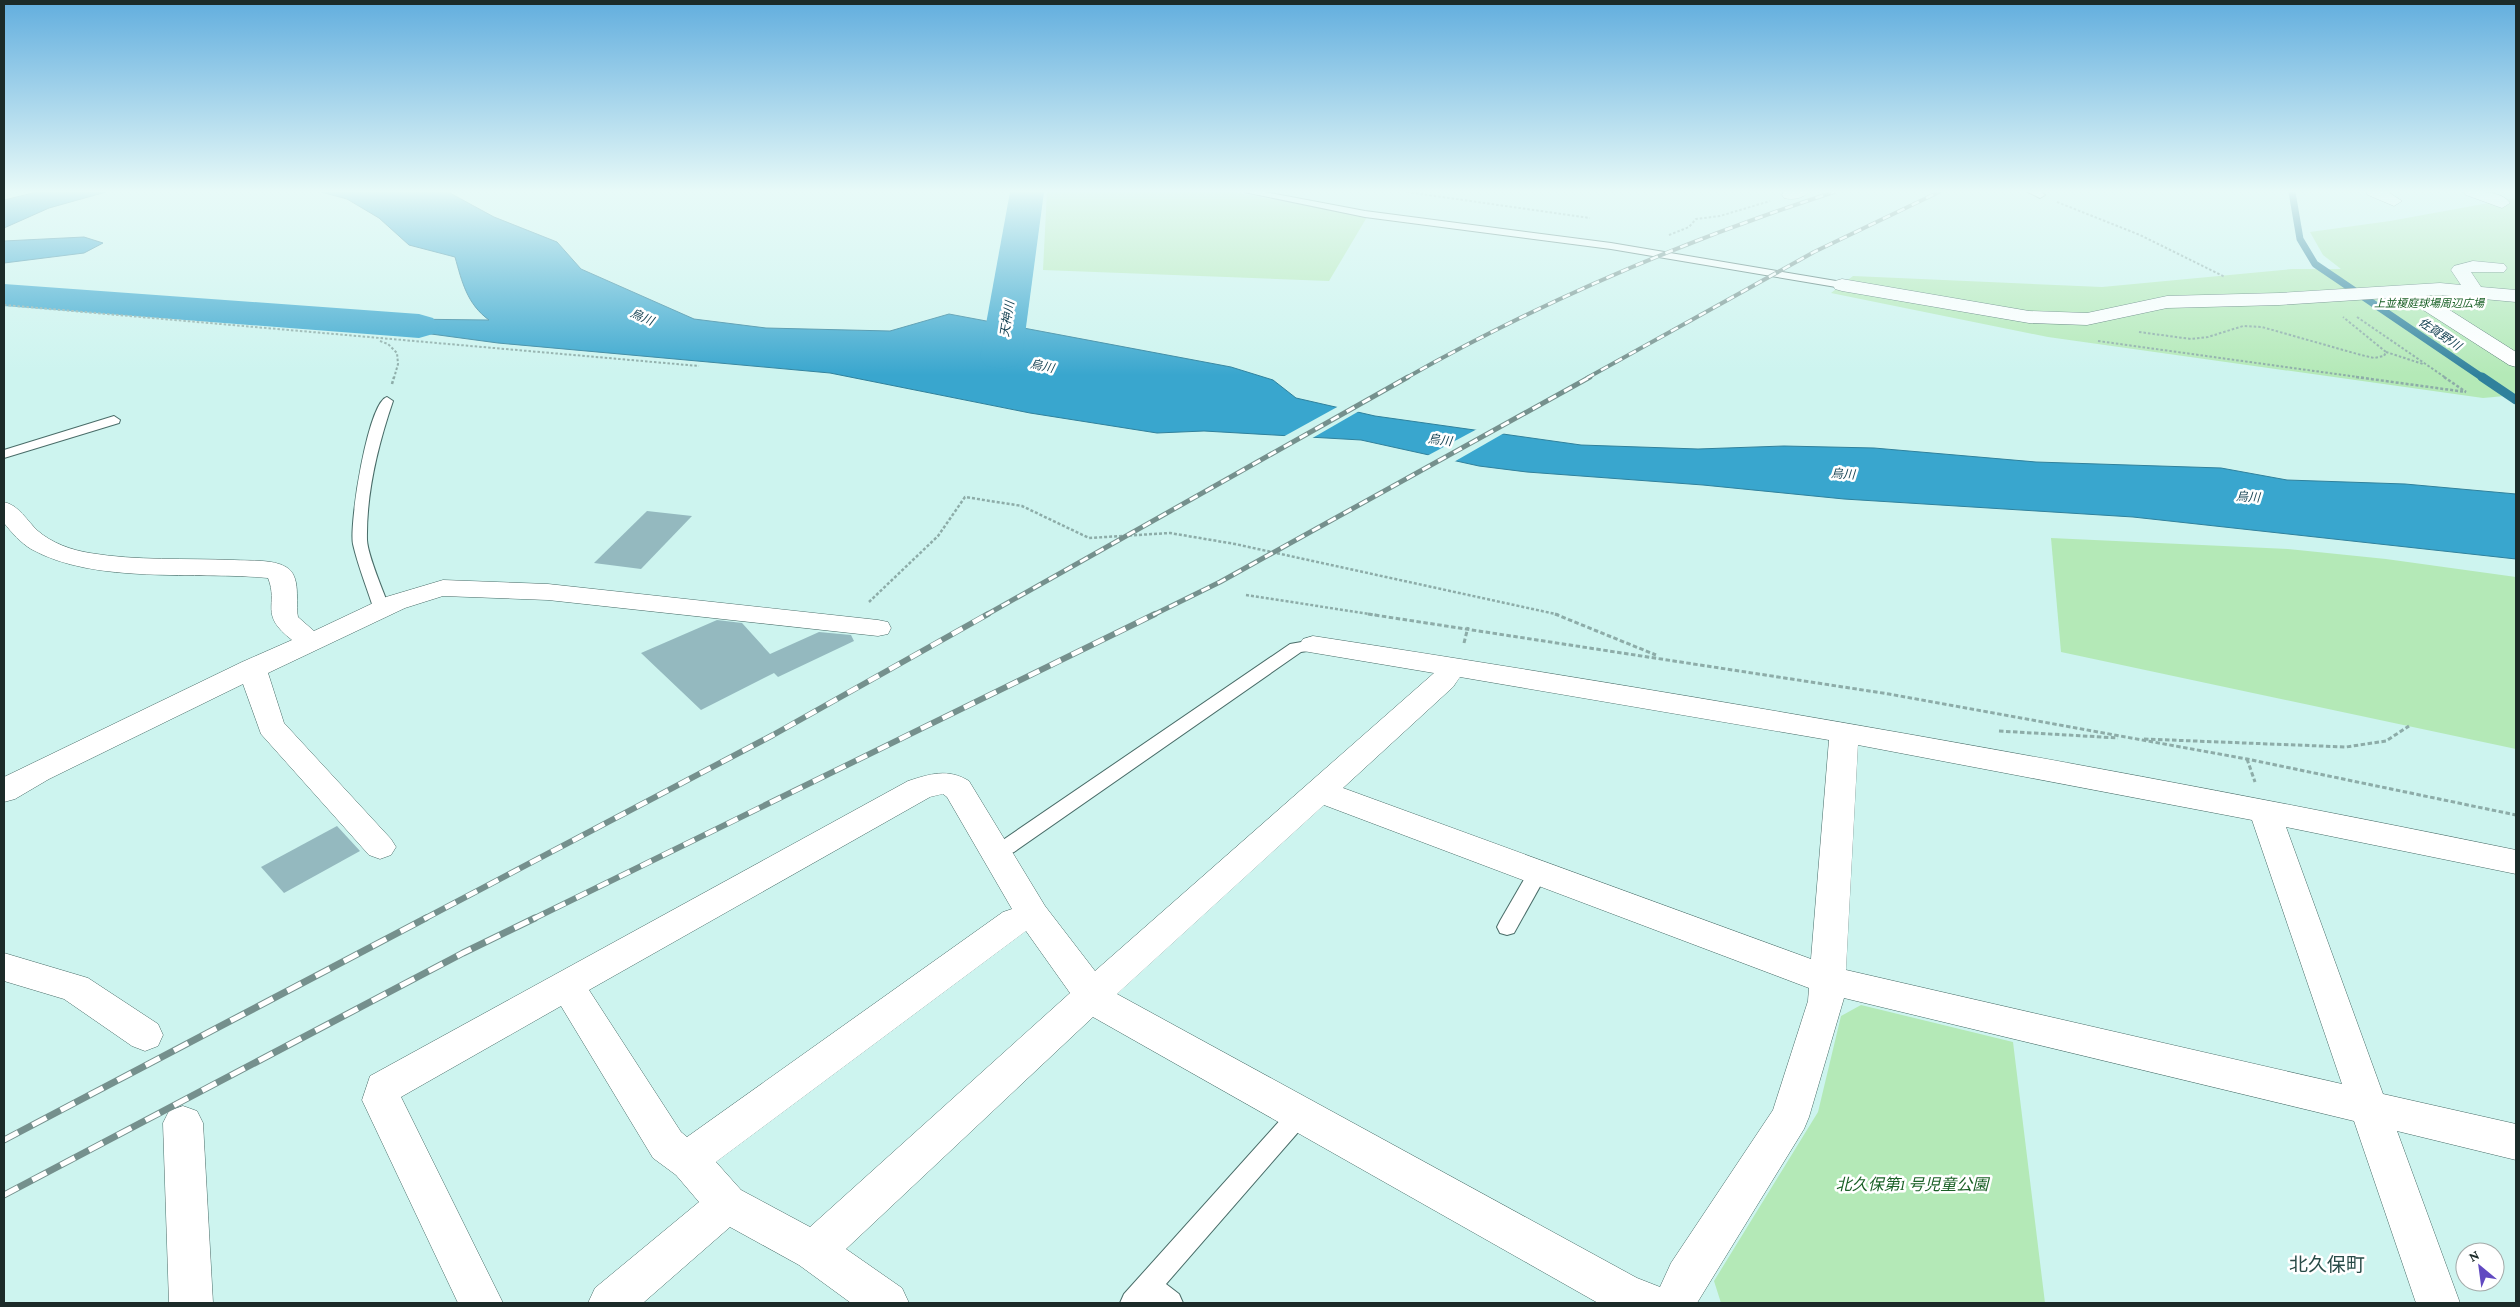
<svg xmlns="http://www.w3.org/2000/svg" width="2520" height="1307" font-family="'Crimson Pro','Noto Sans JP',serif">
<rect width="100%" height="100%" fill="#cdf4ef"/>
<g fill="#b4e9b7">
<path d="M1047,192h187l133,25 -38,64 -286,-11z"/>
<path d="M2516,198v197l-33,3 -435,-61 -217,-44 22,-17 249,11 190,-18h49l-18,-14 -13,-23 80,-11z"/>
<path d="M2051,538l237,11 98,10 130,18v172l-455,-97z"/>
<path d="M1861,1005l152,37 32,261h-324l-7,-22 104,-169 23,-96z"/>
</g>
<g fill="#39a6ce" stroke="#30819c">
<path d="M37,192h69l-57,16 -45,20v-28z"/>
<path d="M321,192h127l46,25 63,25 24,27 113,50 72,9 124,3 59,-17 282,53 42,13 23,18 79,18 206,29 117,4 86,-3 90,2 162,14 185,6 66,12 118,4 111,10v65l-383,-42 -289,-18 -141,-14 -176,-13 -48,-6 -118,-26 -157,-9 -47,2 -127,-20 -200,-40 -332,-30 -156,-21 60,-3 87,1c-22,-16 -27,-38 -34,-63l-46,-12 -30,-27 -32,-19z"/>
<path d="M84,237l19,6 -19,10 -80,10v-22z"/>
</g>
<g fill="#cdf4ef">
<path d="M1339,406l22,4 -52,30 -28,-2z"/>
<path d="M1479,428l27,4 -54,31 -27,-6z"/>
</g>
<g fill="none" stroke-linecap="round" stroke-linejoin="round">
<path stroke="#30819c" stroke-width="7" d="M2292,192l8,47 15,25 168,114"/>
<path stroke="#30819c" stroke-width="9" d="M2482,377l34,23"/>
<g fill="#39a6ce" fill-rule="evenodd">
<path d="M1010,192h34l-22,165 -6,9 -15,3 -15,-3 -6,-9z"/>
<path d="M4,284l415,30 14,4 6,8 -6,8 -14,4 -415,-32z"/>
</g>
</g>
<g fill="#94b9bf">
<path d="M647,511l45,5 -51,53 -47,-6z"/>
<path d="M717,620l25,3 28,31 49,-22 32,3 3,6 -76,36 -4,-4 -73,37 -60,-57z"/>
<path d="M337,826l23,25 -76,42 -23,-26z"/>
</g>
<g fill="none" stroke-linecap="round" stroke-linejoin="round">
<g stroke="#496c68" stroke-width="2">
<g id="lane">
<path d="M1244,192h21l100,19 246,32 231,39 5,3 -5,3 -231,-39 -246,-32z"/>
<path d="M2028,192h13l4,3 -5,3z"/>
<path d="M387,397l6,4c-15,44 -27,92 -26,139 1,17 17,52 23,70l-8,5 -8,-5c-7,-22 -16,-44 -21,-66 -4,-20 15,-142 34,-147z"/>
<path d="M114,416l6,4 -1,3 -115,35v-8z"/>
<path d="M1313,640l6,1 2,4 -2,4 -18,3 -287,200 -20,8 -7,-2 -3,-5 3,-5 13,-6 290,-198z"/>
<path d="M1537,867l7,2 3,5 -33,59 -7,2 -7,-2 -3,-6 3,-6 30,-52z"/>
<path d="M1299,1105l8,3 3,7 -3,7 -141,162 13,10 4,9h-63l4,-9 167,-186z"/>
</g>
</g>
<g stroke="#496c68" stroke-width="1">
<g id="street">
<path d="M1784,192h24c-5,7 -16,8 -24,6l-2,-3z"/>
<path d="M2366,192h22l14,9 -8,5 -26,-11z"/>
<path d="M2464,192c14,0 37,-2 46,11l-8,5 -36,-13z"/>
<path d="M2473,261l31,3 3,4 -3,4h-33l10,15 35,3v12l-76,-7h-14l90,57v15l-7,-2 -106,-68 -124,8 -112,3 -80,17 -58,-2 -187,-32 -7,-2 -2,-4 2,-4 7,-2 187,32 58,2 80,-17 112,-3 161,-10 21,2 -10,-15 3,-4z"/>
<path d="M4,502c15,3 23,19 34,29 14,12 33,19 52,22 47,8 96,5 144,7 16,1 39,-1 52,7 16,9 9,35 12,50l16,14 72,-34 57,-17 105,4 330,36 10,2 3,6 -3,6 -10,2 -330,-36 -105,-4 -38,12 -137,65 16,50 107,116 5,8 -5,8 -11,4 -11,-4 -108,-121 -18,-50 -194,95 -34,20 -11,3v-25l238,-115 50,-22c-34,-26 -13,-35 -24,-62 -71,-7 -173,7 -237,-29 -10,-6 -19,-16 -27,-26z"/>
<path d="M1313,636c403,62 804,132 1203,214v24l-230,-47 97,267 133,30v36l-119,-29 63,172h-44l-62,-182 -510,-123 -35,119 -5,12 -107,174h-99l-505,-286 -247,232 56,39 7,15h-58l-52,-38 -69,-38 -87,76h-55l7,-15 104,-86 -23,-27 -23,-17 -92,-152 -160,91 102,206h-45l-96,-203 8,-24 538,-295c22,-7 40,-13 61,0l76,125 50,65 339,-298 -131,-22 -4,-6 4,-6zM1460,677l369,63 -18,219 -468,-171 110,-101zM1858,745l394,75 90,264 -496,-114zM943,794l4,3 65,112 -9,3 -316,225 -6,-5 -92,-142 341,-193zM1324,805l485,183 -1,13 -35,109 -102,153 -11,24 -23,-9 -520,-284zM1026,931l44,62 -260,234 -69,-37 -25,-28z"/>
<path d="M4,953l84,25 70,46 5,11 -5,11 -13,5 -13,-5 -68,-47 -60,-18z"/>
<path d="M183,1106l14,5 6,12 10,180h-44l-6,-180 6,-12z"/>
</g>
</g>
<g stroke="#8daca8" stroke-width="2" stroke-dasharray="2.5 2" stroke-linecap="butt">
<path d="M1407,192l183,26"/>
<path d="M2057,202l83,33 85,42"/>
<path d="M1669,235l20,-8 7,-8 24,-3 50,-15"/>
<path d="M4,305l695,61"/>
<path d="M2357,317l89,61"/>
<path d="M2139,332l52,7 17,-2 35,-11 19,1 99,28 13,3 10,-2 2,-4 -43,-35"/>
<path d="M380,341l8,3 9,9 1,11 -4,14"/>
<path d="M2098,341l267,37"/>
<path d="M2386,352l37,12"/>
</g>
<g stroke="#8daca8" stroke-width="2.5" stroke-dasharray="3 2" stroke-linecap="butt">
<path d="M2356,377l110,15"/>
<path d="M2444,377l22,15"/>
<path d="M392,384l2,-7"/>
<path d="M1246,595l130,20"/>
<path d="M869,602l69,-66 27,-39 57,9 67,32 81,-5 65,11 325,71"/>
</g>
<g stroke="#8daca8" stroke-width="3" stroke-dasharray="4.5 2.5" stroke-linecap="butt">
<path d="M1368,614l521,80 358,65 269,56"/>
<path d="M1555,614l101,41"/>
<path d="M1464,643l4,-16"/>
<path d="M1999,731l119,7"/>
<path d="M2144,739l202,8 40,-6 23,-15"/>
<path d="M2247,759l8,23"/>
</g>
<use href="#lane" fill="#fff" fill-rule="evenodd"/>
<use href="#street" fill="#fff" fill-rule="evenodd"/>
<g stroke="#75908d" stroke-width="4">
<g id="rail-far3">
<path d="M1406,378c136,-77 280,-138 428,-186"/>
<path d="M1587,378l227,-126 125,-60"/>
</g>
</g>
<g stroke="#75908d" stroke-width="5">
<g id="rail-far2">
<path d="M986,615l422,-238"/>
<path d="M1153,615l67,-33 370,-205"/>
</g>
</g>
<g stroke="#75908d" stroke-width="6">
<g id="rail-far1">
<path d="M424,919l349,-184 215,-121"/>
<path d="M533,919l622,-305"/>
</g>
</g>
<g stroke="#75908d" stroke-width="7">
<g id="rail">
<path d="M4,1140l422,-222"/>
<path d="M4,1195l459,-242 72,-35"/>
</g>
</g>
<use href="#rail-far3" stroke="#fff" stroke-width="2.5" stroke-dasharray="8" stroke-linecap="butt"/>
<use href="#rail-far2" stroke="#fff" stroke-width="3" stroke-dasharray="9" stroke-linecap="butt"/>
<use href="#rail-far1" stroke="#fff" stroke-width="4.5" stroke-dasharray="12" stroke-linecap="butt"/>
<use href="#rail" stroke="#fff" stroke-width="5" stroke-dasharray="16" stroke-linecap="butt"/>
</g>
<linearGradient id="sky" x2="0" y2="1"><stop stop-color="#62aede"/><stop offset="0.51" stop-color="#e8faf8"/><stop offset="1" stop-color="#e8faf8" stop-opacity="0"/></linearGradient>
<rect width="2520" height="375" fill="url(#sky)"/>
<g text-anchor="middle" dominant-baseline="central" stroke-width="5" stroke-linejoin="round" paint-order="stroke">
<g font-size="11" font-style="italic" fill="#1a6026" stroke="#fff">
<text x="2429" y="303">上並榎庭球場周辺広場</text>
</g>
<g font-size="12" font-style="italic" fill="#103e4f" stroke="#fff">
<text transform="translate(642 317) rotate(23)">烏川</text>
<text transform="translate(1007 319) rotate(-81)">天神川</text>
<text transform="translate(2440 334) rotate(34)">佐賀野川</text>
<text transform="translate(1042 366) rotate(12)">烏川</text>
<text transform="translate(1440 440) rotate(7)">烏川</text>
<text transform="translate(1843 474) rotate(3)">烏川</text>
<text transform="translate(2248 497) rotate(3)">烏川</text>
</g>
<g font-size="16" font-style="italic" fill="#1a6026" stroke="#fff">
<text x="1912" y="1184">北久保第1 号児童公園</text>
</g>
<g font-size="19" fill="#284b47" stroke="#fff">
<text x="2327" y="1264">北久保町</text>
</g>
</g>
<rect width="2520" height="1307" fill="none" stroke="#1c2b29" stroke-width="10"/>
<g transform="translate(2480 1267) rotate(331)"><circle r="24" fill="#ffffff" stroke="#a4aaa9"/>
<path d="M0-4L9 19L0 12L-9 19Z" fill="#6149c1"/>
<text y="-8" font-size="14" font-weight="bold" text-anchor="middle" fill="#1c2b29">N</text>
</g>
</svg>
